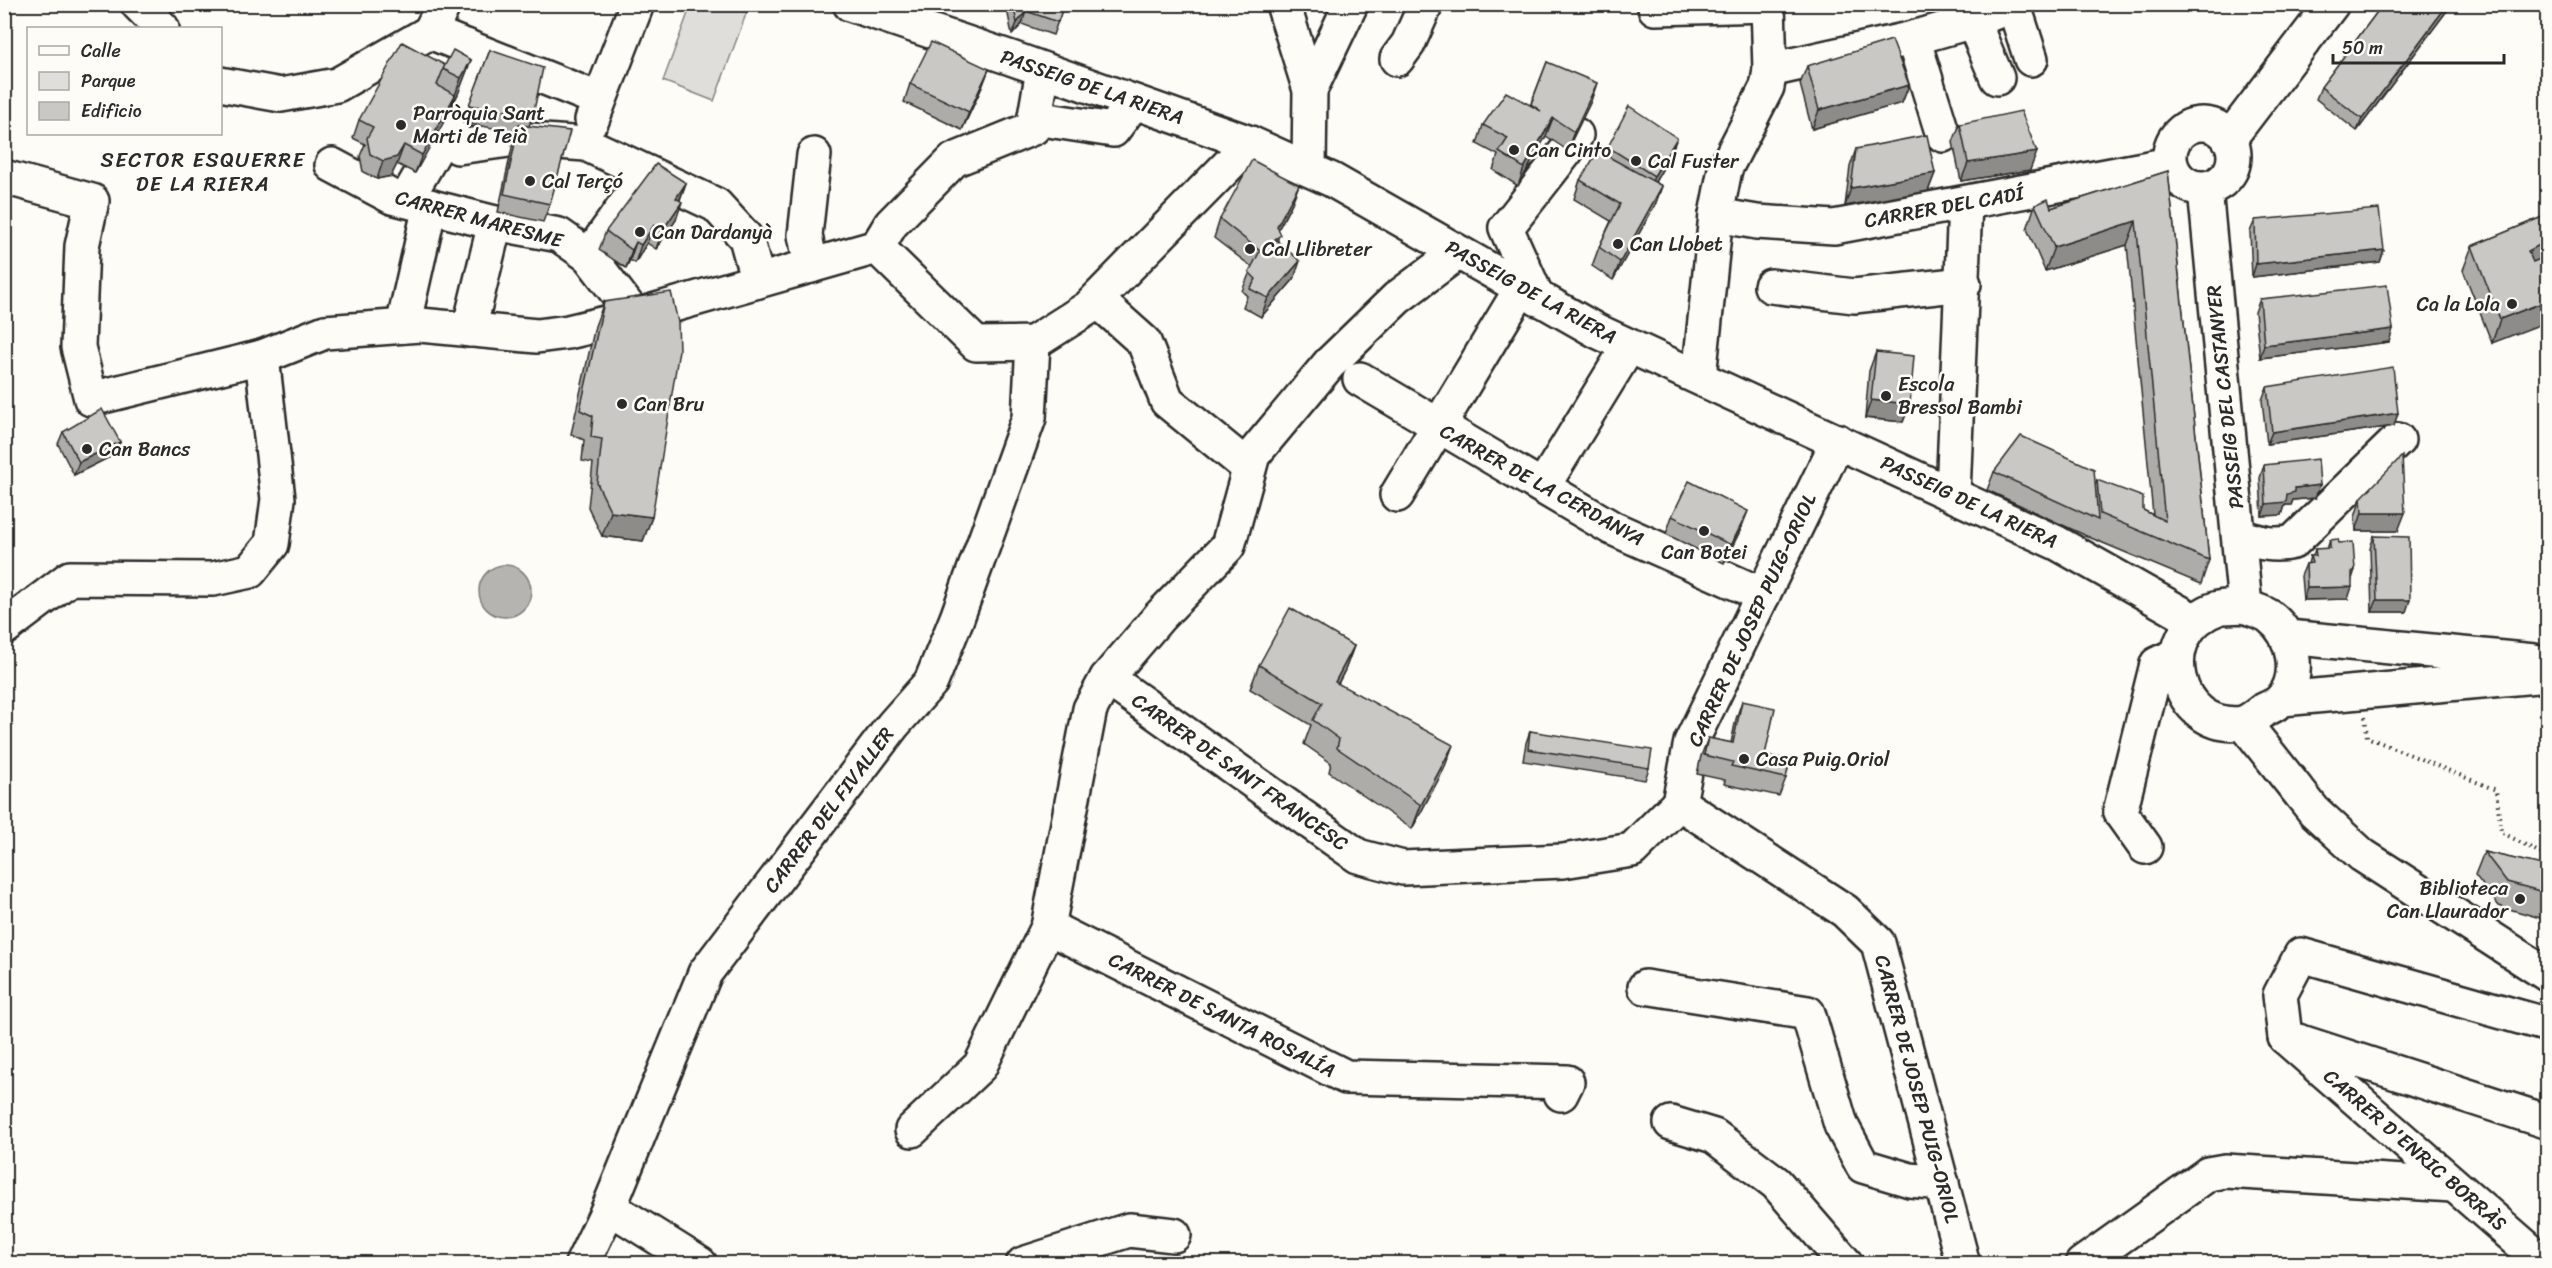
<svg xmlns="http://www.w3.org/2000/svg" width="2552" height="1268" font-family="Sriracha,sans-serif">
<rect width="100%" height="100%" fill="#fdfcf7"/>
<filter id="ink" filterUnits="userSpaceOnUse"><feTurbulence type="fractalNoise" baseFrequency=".0167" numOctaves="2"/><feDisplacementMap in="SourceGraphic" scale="12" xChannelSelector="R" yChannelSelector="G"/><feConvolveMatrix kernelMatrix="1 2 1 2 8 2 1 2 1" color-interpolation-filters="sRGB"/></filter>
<g filter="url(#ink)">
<path fill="#dfdeda" stroke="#858482" stroke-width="1.5" d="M744,4l5,2 -35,95 -51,-20 28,-76z"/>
<circle fill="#b5b4b1" stroke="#7e7d7b" stroke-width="1.5" cx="505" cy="591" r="26"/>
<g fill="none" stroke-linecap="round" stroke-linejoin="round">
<g stroke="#2b2b2b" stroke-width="38">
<g id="minor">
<path d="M138,4l24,24"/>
<path d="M850,4l161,54 239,85 82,37 265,151 460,212 138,78"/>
<path d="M1283,4l27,86 -1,79"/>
<path d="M2014,6l17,53"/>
<path d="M1655,8l113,-3"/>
<path d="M1973,21l24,57"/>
<path d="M430,32l168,67"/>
<path d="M430,32l14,-28"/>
<path d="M1913,38l30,97"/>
<path d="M1397,59l11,-15 18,-40"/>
<path d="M1770,70l143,-32 60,-17 43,-17"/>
<path d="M220,84l61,11 56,-10 93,-53"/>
<path d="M1310,90l41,-86"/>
<path d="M1035,118l78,12 21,-28"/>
<path d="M592,120l45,-116"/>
<circle cx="2202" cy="156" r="32"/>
<path d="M448,126l10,21 57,-8 71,5 130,61 30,33 12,43"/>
<path d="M2229,139l103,-135"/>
<path d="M332,165l60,32 103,26 64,12 30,21 46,60"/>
<path d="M4,177l88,24 -10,45 -4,101 13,52 171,-42 63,-25 95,-7 117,11 31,-4 67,-16 242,-69 14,-23 63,-64 79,-32 10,-58"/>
<path d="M2205,189l40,417"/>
<path d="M406,200l66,-114 -1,-23 -5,-17"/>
<path d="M1716,215l41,7 77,5 336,-63"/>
<path d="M877,247l99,97 57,-1 55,-35 162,-165"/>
<path d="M589,256l59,-83"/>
<path d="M811,266l-6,-31 9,-80"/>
<path d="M1771,286l83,10 110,-12"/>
<path d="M1538,299l-32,-71 61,-78 9,-15"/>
<path d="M1097,300l47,42 23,59 82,67"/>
<path d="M403,326l27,-120"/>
<path d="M469,330l26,-107"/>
<path d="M1699,377l17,-162 9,-46 42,-82 3,-17 -2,-66"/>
<path d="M1360,379l252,149 151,67"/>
<path d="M1838,441l-147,301 -12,61 166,108 33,32 85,321"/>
<path d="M1548,478l81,-132"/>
<path d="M1953,494l12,-291"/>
<path d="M1397,495l124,-206"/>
<path d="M2239,536c19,6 34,11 54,6l105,-102"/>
<path d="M2245,606c8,4 19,6 25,11 24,18 32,59 12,82 -4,5 -14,9 -20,12 -5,4 -13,10 -19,12 -69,10 -93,-92 -25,-115 8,-2 19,-1 27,-2z"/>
<path d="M4,628l66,-50 143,1 37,-8 22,-27 6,-45 -16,-142"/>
<path d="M2288,637l246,24"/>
<path d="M1107,678l251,178 45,12 160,-7 69,-11 47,-47"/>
<path d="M2282,699l266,-24"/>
<path d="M2244,723l70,88 48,44 186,120"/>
<path d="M2145,847l-25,-35 37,-148 20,-9"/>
<path d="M1048,927l298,150 221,5 -6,12"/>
<path d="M1645,987l163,26 33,112 22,41 47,14 32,3"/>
<path d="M2285,1037l260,227"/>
<path d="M2285,1037l-5,-42 21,-40 247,70"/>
<path d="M2298,1041l250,81"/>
<path d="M1671,1123l43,13 62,47 70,81"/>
<path d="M912,1130l68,-64 68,-139 42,-218 17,-31 53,-62 68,-70 25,-91 76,-91 68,-66 60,-45"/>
<path d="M608,1210l17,7 75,47"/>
<path d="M582,1264l26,-54 97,-237 188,-248 38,-43 26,-64 72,-200 4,-75"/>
<path d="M1023,1264l106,-34 45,5"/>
<path d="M2082,1264l126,-90 17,-3 228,14"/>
</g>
</g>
<path stroke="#2b2b2b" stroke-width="4" stroke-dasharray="1.5 4.5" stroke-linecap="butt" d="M2365,717l2,20 129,53 5,42 47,25"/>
<use href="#minor" stroke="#fdfcf7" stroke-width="33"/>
</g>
<g fill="#adaca9" stroke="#2b2b2b" stroke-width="1.5">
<path d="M1006,4h58l-11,31 -31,-11 -10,11z"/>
<path d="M2383,4h69l-95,127 -41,-32 5,-12z"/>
<path d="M490,50l43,65 -4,11 21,78 -7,18 -45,-10 15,-69 4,-11 -54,-9z"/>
<path d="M471,60l-13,34 -43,79 -18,-9 -6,12 -14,3 -14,-7 -3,-16 5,-12 -12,-6 6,-18 86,-55z"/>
<path d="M1547,62l44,39 -24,49 -21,-14 -28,50 -25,-16 5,-15 -21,-11 6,-19 47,-19z"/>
<path d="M1807,66l102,19 -7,18 -90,26 -12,-45z"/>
<path d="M989,69l-7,18 -20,43 -58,-28 6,-18z"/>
<path d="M1960,124l70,46 -69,11 -8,-39z"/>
<path d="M1608,147l62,9 -15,26 7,4 -7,19 -42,75 -21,-14 7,-19 12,-26 -37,-22 6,-19 25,-25z"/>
<path d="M1856,149l79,24 -7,18 -83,15 5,-39z"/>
<path d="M2168,171l41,389 -8,24 -110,-46 -104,-48 7,-18 101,14 2,-6 46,30 10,5 -26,-270 -82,26 -18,-42 8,-24 16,3z"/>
<path d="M686,183l-6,17 -4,20 -20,29 -9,-6 -12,20 -5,-3 -4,8 -27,-18 7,-19z"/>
<path d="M1292,203l-14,27v12l16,37 -33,38 -18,-10 4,-11 -5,-5 10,-24 -38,-29 6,-19z"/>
<path d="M2547,215l-55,128 -29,-73 9,-24z"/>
<path d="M2255,220l129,30 -4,12 -128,15 -2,-45z"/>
<path d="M2260,299l129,43 -129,16 -5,-46z"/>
<path d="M604,302l48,215 -9,24 -41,-5 -14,-29 5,-44 -11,-2 2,-21 -13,-6 24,-108z"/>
<path d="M1876,352l34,52 -7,18 -38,-4 4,-47z"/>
<path d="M2267,387l127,39 -127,18 -5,-44z"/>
<path d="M63,432l57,10 -4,12 -42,21 -16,-31z"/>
<path d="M2264,465l51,33 -22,2 -2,5h-6l-3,10 -20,1 -2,-38z"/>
<path d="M2361,498l37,33h-42l-1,-14z"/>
<path d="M1672,516l69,13 -17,34 -58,-29z"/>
<path d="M2374,536l32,76h-34l-2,-64z"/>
<path d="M2330,540l9,3 16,27 -3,9 -4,20 -45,1 -2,-24 5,-12h2l2,-8h3l2,-7h12z"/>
<path d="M1354,646l-9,24 -7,14 106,85 -32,60 -83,-57 2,-9 -27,-19 7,-19 -61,-36 9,-24z"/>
<path d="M1742,701l23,54 21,23 -7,18 -55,-12 1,-4 -28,-6 4,-18 7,-18 23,5 5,-24z"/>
<path d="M1530,731l119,37 -4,12 -122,-19 3,-18z"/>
<path d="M2484,852l63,14v54l-48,-14 -24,-31z"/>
</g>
<g fill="#8d8c89" stroke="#2b2b2b" stroke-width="1.5">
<path d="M2448,4h4l-95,127 5,-12z"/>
<path d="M1026,11l-4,13 -10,11 5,-12z"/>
<path d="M471,60l-13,34 -9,19 12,-35z"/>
<path d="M989,69l-7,18 -20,43 7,-18z"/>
<path d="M1597,83l-6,18 -24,49 7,-18z"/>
<path d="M1909,85l-7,18 -90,26 7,-19z"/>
<path d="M455,95l-6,18 -34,60 7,-18z"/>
<path d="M1553,118l-7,18 -28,50 6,-18z"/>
<path d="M1677,138l-7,18 -22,38 6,-18z"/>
<path d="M404,145l-7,19 -6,12 -14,3 6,-18z"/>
<path d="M2037,152l-7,18 -69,11 7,-18z"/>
<path d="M1935,173l-7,18 -83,15 6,-18z"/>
<path d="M686,183l-7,18 -3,-3z"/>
<path d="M1299,185l-7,18 -22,42 7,-19z"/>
<path d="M1662,186l-7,19 -42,75 7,-18z"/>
<path d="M682,202l-6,18 -20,29 6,-18z"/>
<path d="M2136,221l-9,24 -82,26 9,-24z"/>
<path d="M654,225l-7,18 -12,20 6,-18z"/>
<path d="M2547,241v19l-28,15 9,-24z"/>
<path d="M636,242l-6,18 -4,8 6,-18z"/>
<path d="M2384,250l-4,12 -128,15 4,-13z"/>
<path d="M1300,261l-6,18 -33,38 7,-19z"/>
<path d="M2547,301v21l-55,21 8,-24z"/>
<path d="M2393,329l-4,13 -129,16 4,-13z"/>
<path d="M1871,400l39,4 -7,18 -38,-4z"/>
<path d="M2398,413l-4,13 -127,18 5,-12z"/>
<path d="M120,442l-4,12 -42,21 5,-13z"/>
<path d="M2320,485l-5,13 -22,2 -2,5h-6l-3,10 -20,1 4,-12 29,-16z"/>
<path d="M1748,511l-7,18 -17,34 7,-18z"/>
<path d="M611,512l41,5 -9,24 -41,-5z"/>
<path d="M2362,513h43l-7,18h-42z"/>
<path d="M2352,587l-4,12 -45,1 4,-12z"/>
<path d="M2377,600h33l-4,12h-34z"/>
<path d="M1354,646l-9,24 -19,36 9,-24z"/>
<path d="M1453,745l-9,24 -32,60 9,-24z"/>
</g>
<g fill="#c9c8c4" stroke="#2b2b2b" stroke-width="1.5">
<path d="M1013,4h51l-6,18 -32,-11 -9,12z"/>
<path d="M2383,4h65l-86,115 -41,-32z"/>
<path d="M1892,40l17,45 -90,25 -12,-44z"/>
<path d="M402,42l43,23 -8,20 18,10 -33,60 -18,-10 -7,12 -14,4 -13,-7 -3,-16 6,-11 -14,-7z"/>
<path d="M931,42l58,27 -20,43 -59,-28z"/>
<path d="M453,50l18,10 -10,18 -18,-9z"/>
<path d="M490,50l53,18 -10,47 -64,-10z"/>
<path d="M1547,62l50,21 -23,49 -21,-14 -29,50 -25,-16 9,-14 -25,-13 23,-33 35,19 -10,-7z"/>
<path d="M1629,106l48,32 -23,38 -46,-29z"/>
<path d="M2021,111l16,41 -69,11 -8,-39z"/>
<path d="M519,125l51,6 -20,73 -46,-10z"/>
<path d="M1927,135l8,38 -84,15 5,-39z"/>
<path d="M1598,151l64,35 -42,76 -21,-15 21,-43 -40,-24z"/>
<path d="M1252,160l47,25 -22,41 4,9 -6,4 25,22 -32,37 -18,-9 6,-10 -7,-7 11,-21 -40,-32z"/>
<path d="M656,164l30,19 -10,15 6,4 -20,29 -8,-6 -13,20 -5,-3 -4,8 -26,-19z"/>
<path d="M2168,171l41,389 -109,-46 -3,-34 46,17v13l22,11 -29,-300 -82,26 -19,-42 13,-6 3,9z"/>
<path d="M2379,209l5,41 -128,14 -1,-44z"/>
<path d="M2547,215v26l-19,10 5,11 14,-6v45l-47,18 -28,-73z"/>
<path d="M2387,285l6,44 -129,16 -4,-46z"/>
<path d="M671,292l7,30 1,28 -27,167 -41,-5 -14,-29 5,-44 -11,-2 2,-21 -13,-6 24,-108z"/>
<path d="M1876,352l38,4 -4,48 -39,-4z"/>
<path d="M2393,367l5,46 -126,19 -5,-45z"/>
<path d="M102,409l18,33 -41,20 -16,-30z"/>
<path d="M2021,436l73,33 4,51 -104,-48z"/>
<path d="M2402,456l3,57h-43l-1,-15z"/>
<path d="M2318,459l2,26 -25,3v4l-8,2 -1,8 -20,2 -2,-39z"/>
<path d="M1689,481l59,30 -17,34 -59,-29z"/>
<path d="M2374,536l35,1 1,63h-33z"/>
<path d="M2338,539l1,4 14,-1 2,28 -3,2v15l-45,1 -1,-24 6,-1 -2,-7h6l-1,-7 15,-1v-8z"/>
<path d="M1290,608l64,38 -19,36 118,63 -32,60 -84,-57 2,-9 -26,-19 9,-17 -63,-38z"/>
<path d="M1742,701l33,7 -10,47 25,5 -4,18 -55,-12 2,-4 -29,-7 4,-17 25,5z"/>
<path d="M1530,731l122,19 -3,18 -121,-19z"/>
<path d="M2484,852l63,14v27l-40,-11z"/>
</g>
</g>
<g fill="#2b2b2b" stroke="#fdfcf7" stroke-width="2">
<circle cx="401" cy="125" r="6"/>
<circle cx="1514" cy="150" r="6"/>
<circle cx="1636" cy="161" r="6"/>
<circle cx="530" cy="181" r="6"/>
<circle cx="640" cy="232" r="6"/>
<circle cx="1618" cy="244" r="6"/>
<circle cx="1250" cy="249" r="6"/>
<circle cx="2512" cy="304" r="6"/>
<circle cx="1886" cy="396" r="6"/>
<circle cx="622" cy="404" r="6"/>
<circle cx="87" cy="449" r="6"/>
<circle cx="1704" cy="531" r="6"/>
<circle cx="1744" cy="759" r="6"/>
<circle cx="2520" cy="899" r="6"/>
</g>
<g text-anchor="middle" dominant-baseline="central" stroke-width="5" stroke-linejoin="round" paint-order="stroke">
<g font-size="20" fill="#2b2b2b" stroke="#fdfcf7">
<text transform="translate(1092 87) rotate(19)">PASSEIG DE LA RIERA</text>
<text transform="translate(1944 207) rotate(-10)">CARRER DEL CADÍ</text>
<text transform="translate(479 219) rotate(15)">CARRER MARESME</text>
<text transform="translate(1531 292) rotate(29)">PASSEIG DE LA RIERA</text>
<text transform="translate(2225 397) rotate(-96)">PASSEIG DEL CASTANYER</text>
<text transform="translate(1542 485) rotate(29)">CARRER DE LA CERDANYA</text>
<text transform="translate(1969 502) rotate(25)">PASSEIG DE LA RIERA</text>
<text transform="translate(1752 620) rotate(-65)">CARRER DE JOSEP PUIG-ORIOL</text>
<text transform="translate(1240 772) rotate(35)">CARRER DE SANT FRANCESC</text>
<text transform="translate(829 810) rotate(-53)">CARRER DEL FIVALLER</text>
<text transform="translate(1222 1015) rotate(27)">CARRER DE SANTA ROSALÍA</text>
<text transform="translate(1917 1089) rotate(75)">CARRER DE JOSEP PUIG-ORIOL</text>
<text transform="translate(2415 1150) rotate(41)">CARRER D'ENRIC BORRÀS</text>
</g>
<g font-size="20" fill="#2b2b2b" stroke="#fdfcf7" text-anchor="start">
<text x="413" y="113">Parròquia Sant<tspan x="413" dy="23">Marti de Teià</tspan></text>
<text x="1526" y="150">Can Cinto</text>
<text x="1648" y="161">Cal Fuster</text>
<text x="542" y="181">Cal Terçó</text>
<text x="652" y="232">Can Dardanyà</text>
<text x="1630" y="244">Can Llobet</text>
<text x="1262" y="249">Cal Llibreter</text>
<text x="2500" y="304" text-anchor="end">Ca la Lola</text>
<text x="1898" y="384">Escola<tspan x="1898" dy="23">Bressol Bambi</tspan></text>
<text x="634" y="404">Can Bru</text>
<text x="99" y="449">Can Bancs</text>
<text x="1704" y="552" text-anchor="middle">Can Botei</text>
<text x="1756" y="759">Casa Puig.Oriol</text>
<text x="2508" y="888" text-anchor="end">Biblioteca<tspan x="2508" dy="23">Can Llaurador</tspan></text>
</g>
<g font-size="21" letter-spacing="1.5" fill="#2b2b2b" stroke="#fdfcf7">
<text x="203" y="160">SECTOR ESQUERRE<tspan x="203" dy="24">DE LA RIERA</tspan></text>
</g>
</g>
<rect width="2552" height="1268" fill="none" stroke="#fdfcf7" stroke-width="24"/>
<rect x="12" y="12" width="2528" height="1244" fill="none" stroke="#2b2b2b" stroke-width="2" filter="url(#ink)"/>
<rect x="27" y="27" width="195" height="108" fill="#fdfcf7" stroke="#a9a8a5" stroke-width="1.5"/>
<rect x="39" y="46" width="30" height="9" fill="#fdfcf7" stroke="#a9a8a5" stroke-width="1.5"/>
<text x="81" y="57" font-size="18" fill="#2b2b2b">Calle</text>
<rect x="39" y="72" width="30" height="18" fill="#dfdeda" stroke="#a9a8a5" stroke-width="1.5"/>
<text x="81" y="87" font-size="18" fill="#2b2b2b">Parque</text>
<rect x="39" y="102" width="30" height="18" fill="#c9c8c4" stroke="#a9a8a5" stroke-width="1.5"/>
<text x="81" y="117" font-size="18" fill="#2b2b2b">Edificio</text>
<path d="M2333 54v9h171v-9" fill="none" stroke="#2b2b2b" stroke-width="3"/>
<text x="2342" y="54" font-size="18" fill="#2b2b2b" stroke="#fdfcf7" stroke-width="4.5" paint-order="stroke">50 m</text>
</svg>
